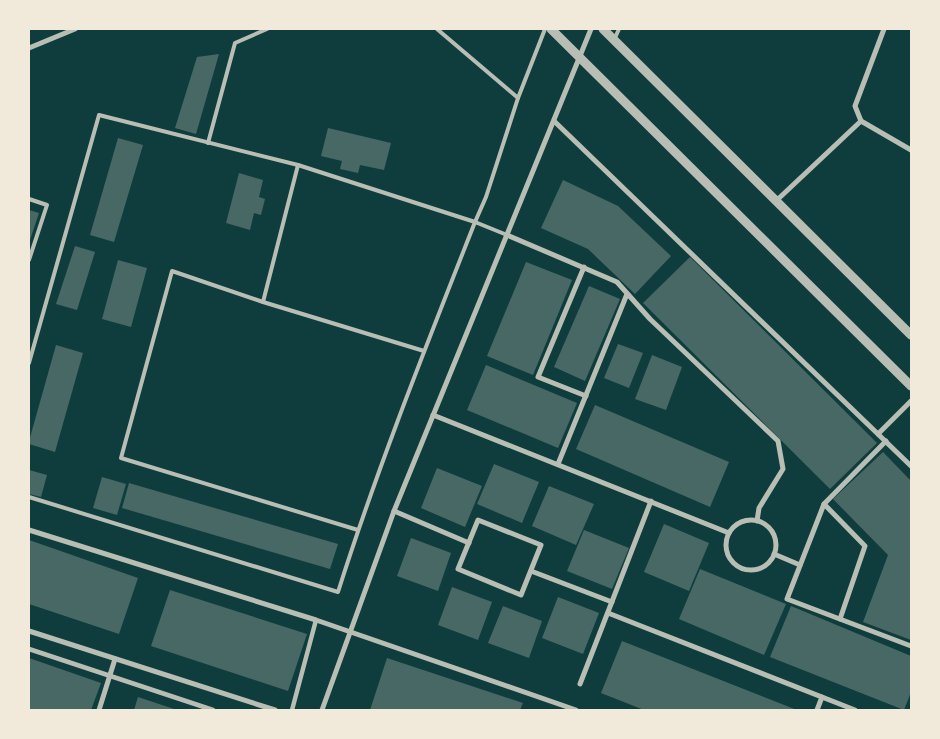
<svg xmlns="http://www.w3.org/2000/svg" width="940" height="739" font-family="'Fira Sans Condensed',sans-serif">
<rect width="100%" height="100%" fill="#0f3d3e"/>
<g fill="#486865">
<path d="M219,54l-23,80 -21,-6 22,-71z"/>
<path d="M328,128l63,15 -7,27 -24,-5 -2,8 -18,-4 2,-8 -21,-5z"/>
<path d="M118,138l25,7 -29,97 -24,-7z"/>
<path d="M239,173l24,7 -4,17 6,2 -4,16 -7,-2 -4,17 -24,-7z"/>
<path d="M563,180l55,26 53,50 -36,38 -47,-45 -47,-21z"/>
<path d="M29,210l10,3 -10,30z"/>
<path d="M75,246l20,6 -18,58 -21,-6z"/>
<path d="M690,257l187,186 -47,46 -187,-186z"/>
<path d="M118,260l29,8 -16,59 -29,-8z"/>
<path d="M526,262l46,18 -39,95 -46,-19z"/>
<path d="M589,286l31,13 -35,82 -31,-14z"/>
<path d="M618,344l25,9 -14,35 -25,-10z"/>
<path d="M56,345l27,8 -28,99 -26,-8v-3z"/>
<path d="M652,355l30,12 -16,43 -31,-11z"/>
<path d="M486,365l91,38 -19,45 -91,-38z"/>
<path d="M595,405l134,57 -19,45 -134,-58z"/>
<path d="M883,452l28,29v159l-48,-18 25,-67 -55,-56z"/>
<path d="M494,464l45,18 -17,41 -45,-19z"/>
<path d="M437,468l45,18 -17,41 -44,-19z"/>
<path d="M29,470l18,5 -6,22 -12,-3z"/>
<path d="M102,477l24,7 -9,31 -24,-7z"/>
<path d="M129,483l209,61 -8,25 -208,-61z"/>
<path d="M549,486l45,18 -18,41 -44,-19z"/>
<path d="M664,524l45,19 -20,48 -45,-19z"/>
<path d="M584,530l45,18 -17,41 -45,-18z"/>
<path d="M411,538l40,15 -13,38 -41,-15z"/>
<path d="M29,540l109,38 -19,56 -90,-30z"/>
<path d="M700,569l86,35 -22,51 -85,-36z"/>
<path d="M452,587l40,15 -14,38 -40,-15z"/>
<path d="M170,590l137,44 -19,57 -137,-45z"/>
<path d="M558,597l41,16 -16,41 -41,-16z"/>
<path d="M503,606l39,15 -13,37 -41,-15z"/>
<path d="M791,606l120,50v36l-7,18 -134,-53z"/>
<path d="M622,641l175,69h-153l-43,-17z"/>
<path d="M29,658l72,25 -10,27h-62z"/>
<path d="M387,658l136,45 -3,7h-150z"/>
<path d="M138,697l39,13h-43z"/>
</g>
<g fill="none" stroke-linecap="round" stroke-linejoin="round">
<g stroke="#b8beb3" stroke-width="4">
<path d="M437,29l81,69"/>
<path d="M614,40l5,-11"/>
<path d="M208,143l27,-100 32,-14"/>
<path d="M29,199l18,6 -18,55"/>
<path d="M263,302l35,-137"/>
<path d="M29,363l70,-248 199,50 177,57 11,-25 32,-99 27,-69"/>
<path d="M29,497l309,95c40,-126 89,-248 137,-370l32,13"/>
<path d="M358,530l-237,-72 51,-187 91,31 161,49"/>
</g>
<g stroke="#b8beb3" stroke-width="4.5">
<path d="M29,649l184,61"/>
<path d="M292,710l24,-90"/>
</g>
<g stroke="#b8beb3" stroke-width="5">
<path d="M29,48l46,-19"/>
<path d="M554,121l357,345"/>
<path d="M861,121l-6,-15 29,-77"/>
<path d="M776,201l85,-80 50,29"/>
<path d="M507,235l110,47 33,37 128,122 5,28 -24,39 -2,13"/>
<path d="M584,267l-46,110 48,19"/>
<path d="M433,415l296,118"/>
<path d="M878,434l33,-33"/>
<path d="M886,441l-62,63 -37,95 124,47"/>
<path d="M558,464l69,-170"/>
<path d="M824,504l41,42 -25,73"/>
<path d="M394,511l75,32"/>
<path d="M478,520l63,25 -20,50 -63,-26z"/>
<circle cx="751" cy="545" r="25"/>
<path d="M29,530l287,90 260,90"/>
<path d="M774,554l26,11"/>
<path d="M531,571l81,31"/>
<path d="M608,613l247,97"/>
<path d="M29,631l246,79"/>
<path d="M580,684l71,-183"/>
<path d="M99,710l16,-51"/>
<path d="M322,710l72,-199 197,-482"/>
<path d="M817,710l5,-13"/>
</g>
<g stroke="#b8beb3" stroke-width="9">
<path d="M551,29l360,357"/>
<path d="M603,29l308,306"/>
</g>
</g>
<rect width="940" height="739" fill="none" stroke="#f1e9da" stroke-width="60"/>
</svg>
